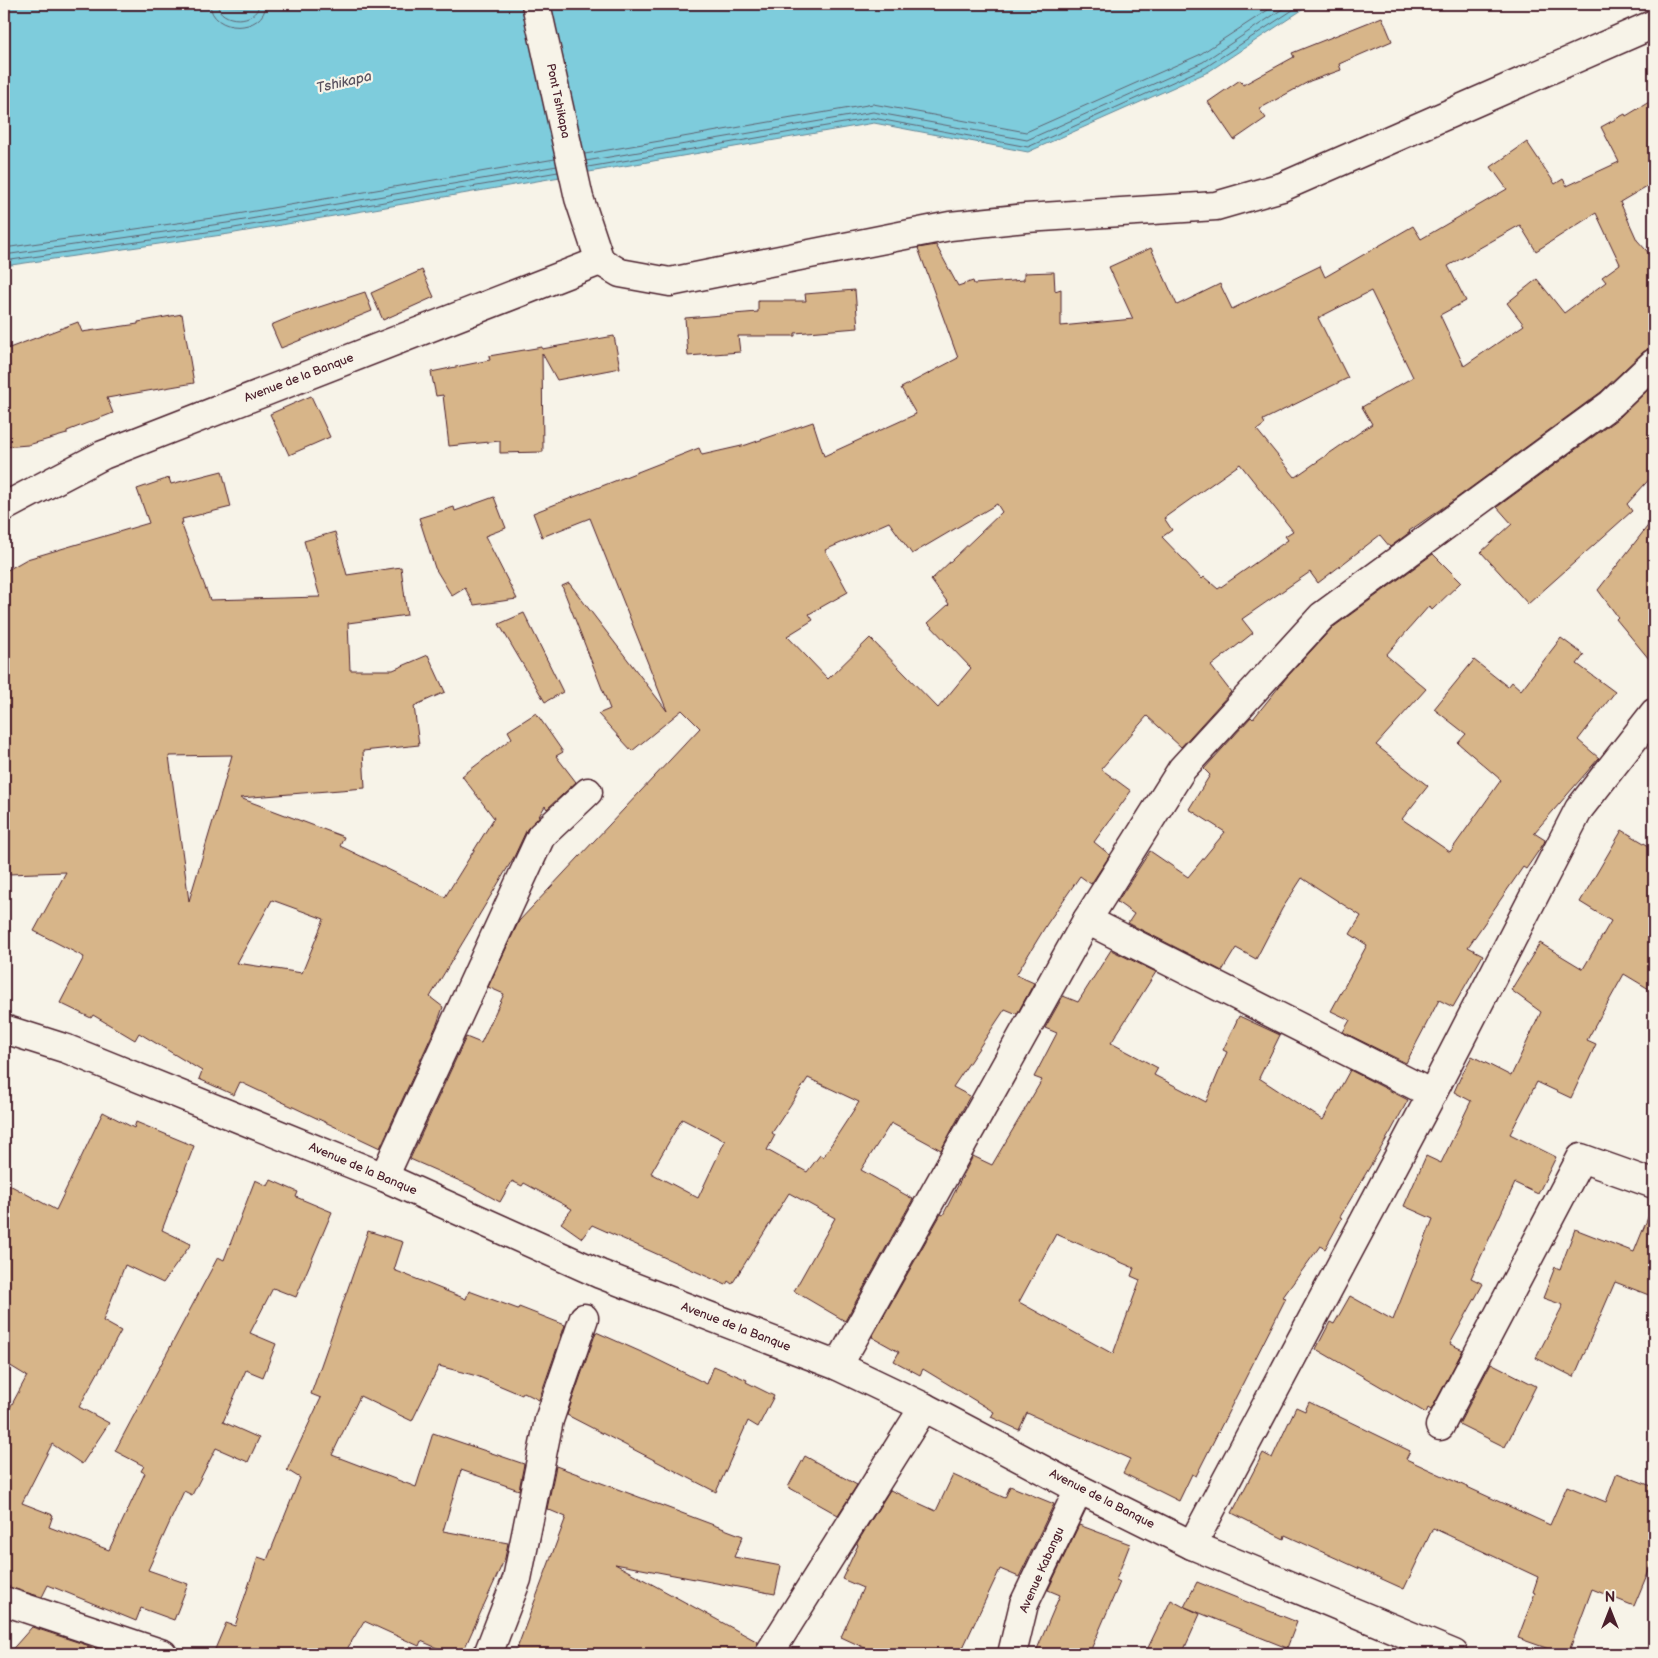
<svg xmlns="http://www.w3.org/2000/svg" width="1658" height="1658" font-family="'Balsamiq Sans',sans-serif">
<rect width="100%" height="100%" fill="#f7f3e8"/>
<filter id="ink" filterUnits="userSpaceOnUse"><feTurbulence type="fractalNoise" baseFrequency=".02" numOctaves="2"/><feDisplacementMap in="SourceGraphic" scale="10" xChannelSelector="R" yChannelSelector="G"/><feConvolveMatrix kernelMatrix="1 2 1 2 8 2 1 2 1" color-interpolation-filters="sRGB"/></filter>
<g filter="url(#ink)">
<path fill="#7eccdc" stroke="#698795" d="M4,4h185l55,3 11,-3h1056l-103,68 -180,80 -154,-29 -645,111 -225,32z"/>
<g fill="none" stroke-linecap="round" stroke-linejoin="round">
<g stroke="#5f6472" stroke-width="1">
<path d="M210,4c1,30 55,30 56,0"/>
<path d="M217,4c2,20 41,20 42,0"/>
<path d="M585,154l288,-50 153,28 173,-77 78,-51"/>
<path d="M586,161l287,-49 154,28 176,-78 87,-58"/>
<path d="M588,167l285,-49 155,29 178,-80 96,-63"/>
<path d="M4,248l222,-32 329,-57"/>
<path d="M4,255l223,-32 330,-57"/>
<path d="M4,261l224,-32 330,-57"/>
</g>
</g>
<g fill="#d7b589" stroke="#4a1f2b" fill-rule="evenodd">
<path d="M1382,17l10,24 -53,23 2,6 -31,11 -51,28 7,9 -32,22 -26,-38 32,-22 3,5 51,-28 -2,-4z"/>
<path d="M1654,99v83l-34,20 17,38 17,19v89h-4l-7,4 -42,40 -147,108 -45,31 1,1 -20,15 -10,-12 -62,48 -8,-11 -68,47 11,14 -42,33 20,26 -50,55 -34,-31 -46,53 30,22 -37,51 16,13 -19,29 -11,-8 -33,48 -31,51 18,8 -17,31 -12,-5 -52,78 17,9 -29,54 -50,-27 -30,47 52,29 -68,122 -51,-30 41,-73 -46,-25 -57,91 -4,-3 -2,4 -134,-60 -10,13 -21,-15 11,-14 -48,-26 -2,3 -10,-5 -12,21 -31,-17 -59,-26 56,-122 15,6 23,-49 -16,-7 31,-66 181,-193 -18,-18 -50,41 -34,-37 12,-5 -48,-123 7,-3 98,128 -77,-193 -48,19 -9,-24 166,-65 3,7 44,-10 67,-23 11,34 92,-42 -15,-26 57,-30 -40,-110 18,-3 22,41 15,-5 1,3 50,-4v-7l30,-1 1,19 6,-2v37l72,-7 -24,-52 42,-19 26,57 43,-21 12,25 88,-43 5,11 88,-51 8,13 86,-50 -16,-22 36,-25 28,42 8,-5 4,7 52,-24 -18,-35 24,-13 1,2zM1596,213l24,51 -18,13 4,5 -42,31 -27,-34 -30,24 17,22 -60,41 -24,-51 26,-14 -18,-35 72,-41 16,26zM1371,291l42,86 -51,30 10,17 -77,53 -38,-47 8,-6 -2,-4 85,-42 -30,-60zM1240,464l53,67 -8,5 3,4 -70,49 -14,-12 -2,2 -40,-42 10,-7 -8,-12zM997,504l5,8 -71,68 18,24 -21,19 43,45 -33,40 -68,-70 -42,41 -41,-43 26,-16 -4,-6 39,-22 -23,-42 64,-28 23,32zM808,1078l51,24 -36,55 -3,-2 -13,17 -40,-22 8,-15 -3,-2zM682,1119l43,22 -27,57 -47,-25z"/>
<path d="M422,270l12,27 -51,23 -12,-27z"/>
<path d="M855,290l3,38 -63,5v3h-57l2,16 -52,4 -3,-38 73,-6v-11h48l-1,-7z"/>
<path d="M365,292l7,19 -91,37 -10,-23 24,-10z"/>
<path d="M182,314l12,69 -87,15 6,15 -46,18v3l-39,11 -24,2v-97l74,-28 4,10 56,-8v-2z"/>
<path d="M614,336l6,32 -63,12 -15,-27 1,99 -43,1v-12l-51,5 -6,-51 -7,1 -5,-24 59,-12 -1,-4 53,-9v2z"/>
<path d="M1654,384v90l-27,30 5,7 -104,93 -47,-52 31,-28 -15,-17 123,-90z"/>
<path d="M311,396l19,41 -41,18 -19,-41z"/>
<path d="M222,471l9,36 -49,12 1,4h-2l29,77 110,-3 -16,-56 31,-9 12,43 54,-8 6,48 -59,8 2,47h43l35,-15 17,37 -31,14 5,39 -56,6 2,37 -125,10 104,39 -4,9 105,51 49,-79 -32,-42 50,-38 -4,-7 28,-18 27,39 -7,4 20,26 -29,27 -2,-3 -7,12 -11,11 -13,28 -84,140 13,10 -6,17 -57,124 -140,-66 -6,13 -35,-16 3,-8 -63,-38 -4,7 -42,-25 -2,3 -31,-15 24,-46 -50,-26 32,-59 -58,2 -1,-39h-3v-263l23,-13 122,-36 -12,-34 32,-11 2,6zM232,755l-10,36 -33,110 -20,-145zM272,900l52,19 -22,54 -65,-10z"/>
<path d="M494,497l12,31 -21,8 32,63 -43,6 -9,-17 -13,8 -17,-28 -16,-50 35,-11 1,4z"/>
<path d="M1654,518v147l-38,-46 2,-2 -20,-27z"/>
<path d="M1433,554l28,28 -29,28 -3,-4 -43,49 40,34 -50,56 52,41 -26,33 48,33 51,-72 -43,-37 8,-9 -32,-25 40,-49 34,27 4,-5 9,8 40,-52 23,17 -7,9 38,28 -37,48 21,18 -65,75 11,7 -1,3 -18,26 -3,-2 -55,80 15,8 -30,52 -14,-7 -33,63 -63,-31 7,-12 -19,-9 36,-66 -17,-11 11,-18 -59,-38 -20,31 -26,50 -20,-11 -14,23 -94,-48 6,-9 -17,-12 33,-51 38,26 37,-45 -36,-23 21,-34 -6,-6 47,-52 2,2 34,-42 45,-49z"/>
<path d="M524,613l39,79 -18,10 -46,-78z"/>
<path d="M1622,830l32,19v143l-30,-18 -37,66 9,4 -25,54 -34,-16 -27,52 46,23 -18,37 -23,-11 -44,95 12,6 -33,60 13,6 -32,60 -3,-2 -2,5 -110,-64 14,-27 4,2 16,-28 43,24 40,-101 -29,-13 22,-50 15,7 30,-62 -17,-9 8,-18 10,-18 39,20 30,-64 -30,-22 29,-47 43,26 28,-48 -31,-19z"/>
<path d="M1111,950l45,22 -45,71 47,25 -4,7 52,27 21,-50 -4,-2 16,-34 41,19 -21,43 64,42 27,-50 58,30 -18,33 -50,84 2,1 -17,31 -5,-3 -37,51 3,1 -90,178 -4,-2 -13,27 -56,-28 7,-14 -103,-46 -8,17 -28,-13 3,-5 -71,-43 -3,6 -26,-14 5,-9 -27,-15 69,-123 2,1 30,-59 19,9 50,-85 -8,-3 23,-44 -12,-5 18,-32 15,6zM1056,1234l78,34 -3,8 9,4 -27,74 -94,-52z"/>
<path d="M103,1112l31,16 2,-6 58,24 -32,84 29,14 -28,39 -38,-18 -22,56 18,10 -42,76 30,16 -27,41 -30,-20 -30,59 31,12 -4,12 60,23 36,-77 -4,-2 3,-5 -29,-15 103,-194 6,3 31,-80 13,6 3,-6 27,12 -2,5 36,15 -36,85 -23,-9 -23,45 26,11 -13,33 -17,-7 -23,52 36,16 -11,24 -32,-14 -24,47 -8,-4 -36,79 40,14 -14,36 -33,-12 -5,13 -88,-36 -6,12 -38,-11v-167l23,-43 -23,-14v-180l52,28z"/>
<path d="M1653,1205h1v92l-39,-15 -41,95 -38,-19 27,-53 -20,-7 12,-31 5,2 15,-40 59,23z"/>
<path d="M368,1231l35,11 -9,28 72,29 3,-8 49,18 1,-2 46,18 -26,75 -16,-8 -1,3 -45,-19 -38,-10 -27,55 -52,-25 -28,59 84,32 17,-54 91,31 -5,26 -58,-20 -18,61 65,12 -3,15 -43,96h-11l-30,-13 -2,5 -55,-25 -20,33h-131l13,-31 9,3 23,-69 9,3 33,-82 -13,-8 34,-72 -10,-4z"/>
<path d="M596,1332l52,23 59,29 7,-18 33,14 -1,2 28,14 -16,31 -10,-6 -32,71 -149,-77z"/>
<path d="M1491,1363l45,23 -31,61 -46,-23z"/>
<path d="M1309,1402l101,49 -4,8 144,66 17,-39 39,16 11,-29 37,14v71l-20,48 -42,-17 -24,65h-5l-45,-16 17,-45 -2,-1 5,-15 -105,-49 -29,61 -119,-54 -1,4 -52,-26 31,-60 9,5 24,-51 9,4z"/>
<path d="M805,1456l52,29 -19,30 -50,-28z"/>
<path d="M556,1466l187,70 -9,21 47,9 -6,28 -160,-30 143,78 -4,12h-239l51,-137 -19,-8z"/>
<path d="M953,1475l52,23 5,-12 44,18 -35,73 -19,-8 -40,85h-82l-37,-17 22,-49 -21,-9 16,-34 -1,-1v-1l33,-53 46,21z"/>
<path d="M1079,1525l51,19 -14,36 4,2 -31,72h-54l25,-59 -12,-5z"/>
<path d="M1197,1582l100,40 -10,26 -102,-41 15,7 -18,40h-37l26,-54 13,7z"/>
<path d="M32,1627l82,27h-106z"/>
</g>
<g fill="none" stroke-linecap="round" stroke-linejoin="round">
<g stroke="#4a1f2b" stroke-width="31">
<g id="minor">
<path d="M4,507l99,-52 497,-194"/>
<path d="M1087,920l345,174"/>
<path d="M4,1029l63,20 317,128 216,97 238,92 86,41 155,82 113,56 262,109"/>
<path d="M384,1177l157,-341 47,-44"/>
<path d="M838,1366l249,-446 95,-151 140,-153 289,-212 43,-41"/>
<path d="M1440,1426l141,-268 73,26"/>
<path d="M1192,1545l240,-451 147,-285 75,-96"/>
<path d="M4,1601l159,53"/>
<path d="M488,1654l29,-75 32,-159 35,-102"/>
<path d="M769,1654l155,-247"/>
<path d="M1012,1654l12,-50 55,-115"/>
</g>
</g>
<g stroke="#4a1f2b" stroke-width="31">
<path id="primary" d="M536,4l43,194 21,63 20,12 50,9 280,-56 76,-8 190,-12 66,-19 372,-163"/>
</g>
<use href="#minor" stroke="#f7f3e8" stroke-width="28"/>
<use href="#primary" stroke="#f7f3e8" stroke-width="28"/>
</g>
</g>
<g text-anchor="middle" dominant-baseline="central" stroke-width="4.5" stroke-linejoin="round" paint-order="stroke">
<g font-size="12" fill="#4a1f2b" stroke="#f7f3e8">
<text transform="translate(558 101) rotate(78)">Pont Tshikapa</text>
<text transform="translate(299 378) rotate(-21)">Avenue de la Banque</text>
<text transform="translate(363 1169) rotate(23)">Avenue de la Banque</text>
<text transform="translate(736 1327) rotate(21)">Avenue de la Banque</text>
<text transform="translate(1102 1499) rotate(27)">Avenue de la Banque</text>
<text transform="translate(1042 1570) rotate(-66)">Avenue Kabangu</text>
</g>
<g font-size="14" font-style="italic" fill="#5a5360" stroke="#f7f3e8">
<text transform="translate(344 82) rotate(-13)">Tshikapa</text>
</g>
</g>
<rect width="1658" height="1658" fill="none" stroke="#f7f3e8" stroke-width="20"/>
<rect x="10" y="10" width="1638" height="1638" fill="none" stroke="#4a1f2b" stroke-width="2" filter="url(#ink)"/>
<g transform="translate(1610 1610)" stroke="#f7f3e8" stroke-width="4" paint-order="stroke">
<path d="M0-4L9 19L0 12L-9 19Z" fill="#4a1f2b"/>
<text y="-8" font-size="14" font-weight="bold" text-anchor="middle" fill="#4a1f2b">N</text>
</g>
</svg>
